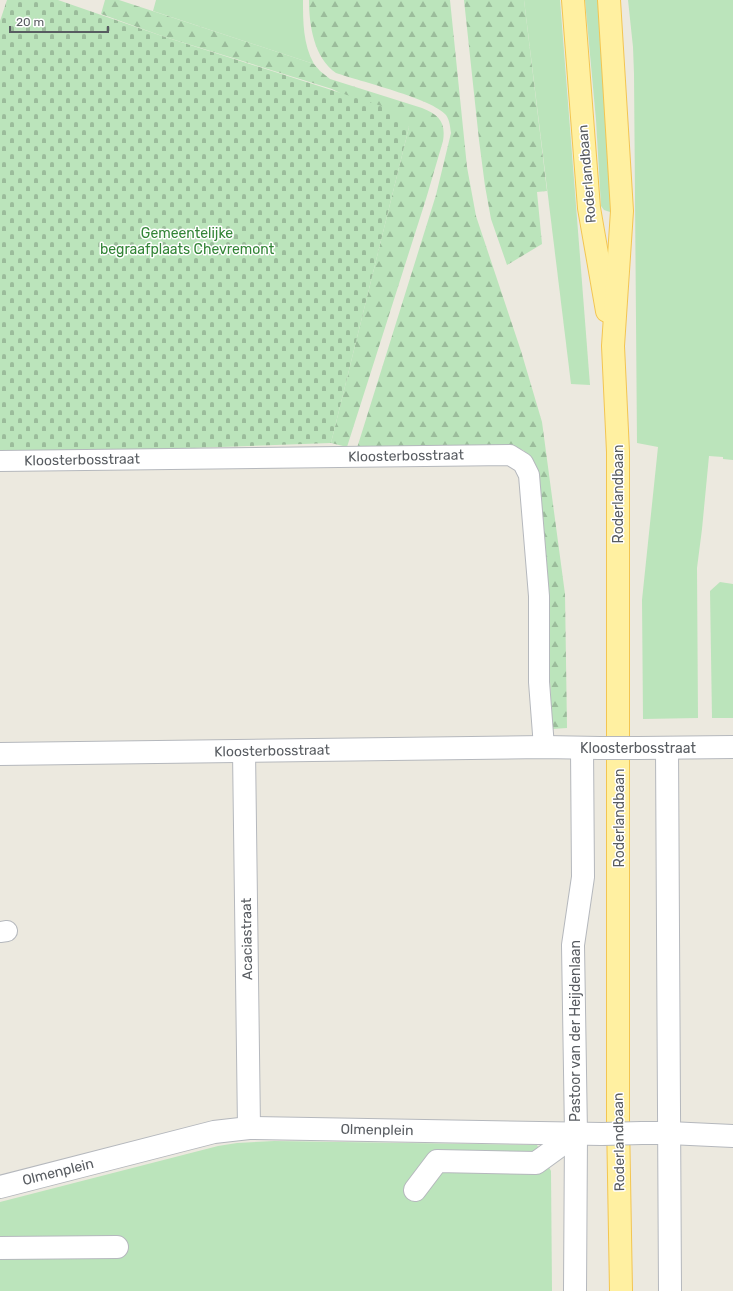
<svg xmlns="http://www.w3.org/2000/svg" width="733" height="1291" font-family="Rubik,sans-serif">
<defs>
<pattern id="forest-firs" width="22" height="20" patternUnits="userSpaceOnUse"><rect width="22" height="20" fill="#bbe4bb"/><path d="M5 1l3.5 6h-7zM16 11l3.5 6h-7z" fill="#9bbc9b"/></pattern>
<pattern id="cemetery-stones" width="16" height="16" patternUnits="userSpaceOnUse"><rect width="16" height="16" fill="#bbe4bb"/><path d="M2 7V4a2 2 0 0 1 4 0v3zM10 15v-3a2 2 0 0 1 4 0v3z" fill="#9bbc9b"/></pattern>
</defs>
<rect width="100%" height="100%" fill="#ece9df"/>
<g fill="#bbe4bb">
<path d="M156,0h147c0,22 0,44 11,64l-161,-53z"/>
<path d="M524,0h36l30,385 -19,-1z"/>
<path d="M585,0h16l11,210 -2,2 -6,-2 -3,-4 -5,-86z"/>
<path d="M628,0h105v460l-10,-1v-2l-14,-1 -7,73 -5,39 1,150 -55,1 -1,-119 16,-153 -21,-4 -3,-369 -1,-27z"/>
<path d="M720,582l13,2v134h-21l-2,-127z"/>
<path d="M274,1141l263,4 14,26 1,120h-552v-89l218,-56 19,-3z"/>
</g>
<g fill="url(#forest-firs)">
<path d="M105,0h14l195,64 6,7 10,8 92,29c17,7 24,14 21,33l-17,58 -79,248 -16,-4 78,-316 -77,-38 -170,-53 -61,-22z"/>
<path d="M309,0h141l17,167 9,49 45,135 21,71 23,172 2,134 -15,1 -7,-171 -12,-96c-9,-14 -10,-13 -26,-15l-150,1 79,-253 15,-62c-1,-6 -1,-12 -5,-18 -13,-16 -87,-34 -110,-42 -22,-15 -27,-48 -27,-73z"/>
<path d="M464,0h60l23,191 -10,1 5,52 -35,21 -16,-46 -6,-33 -6,-46z"/>
</g>
<path fill="url(#cemetery-stones)" d="M7,0h51l104,36 229,73 18,18 -78,316 -331,12v-434z"/>
<g fill="none" stroke-linecap="round" stroke-linejoin="round">
<g stroke="#b5b8bd" stroke-width="22">
<g id="lane">
<path d="M0,461l510,-6 13,8 6,12 10,121v86l5,65"/>
<path d="M0,932l7,-1"/>
</g>
</g>
<g stroke="#b5b8bd" stroke-width="24">
<g id="street">
<path d="M639,748l94,-1"/>
<path d="M667,748l3,543"/>
<path d="M244,751l5,377"/>
<path d="M0,754l544,-7 56,1"/>
<path d="M642,1133h27l64,3"/>
<path d="M0,1187l214,-55 35,-4 353,6"/>
<path d="M415,1190l22,-29 99,2 40,-29"/>
<path d="M0,1248l117,-1"/>
<path d="M575,1291l1,-157 -3,-189 10,-68 -1,-129"/>
</g>
</g>
<g stroke="#f3c551" stroke-width="24">
<g id="primary">
<path d="M573,0l16,208 18,103"/>
<path d="M609,0l13,211 -9,135 5,106v668l3,171"/>
</g>
</g>
<use href="#lane" stroke="#fff" stroke-width="20"/>
<use href="#street" stroke="#fff" stroke-width="22"/>
<use href="#primary" stroke="#fff0a1" stroke-width="22"/>
<g stroke="#b5b8bd" stroke-width="24" stroke-linecap="butt">
<g id="street-bridge">
<path d="M600,748h39"/>
<path d="M602,1134l40,-1"/>
</g>
</g>
<use href="#street-bridge" stroke="#fff" stroke-width="22"/>
</g>
<g text-anchor="middle" dominant-baseline="central" stroke-width="3" stroke-linejoin="round" paint-order="stroke">
<g font-size="14" fill="#585c61" stroke="#fff">
<text transform="translate(587 174) rotate(-95)">Roderlandbaan</text>
<text transform="translate(406 456) rotate(-1)">Kloosterbosstraat</text>
<text transform="translate(82 460) rotate(-1)">Kloosterbosstraat</text>
<text transform="translate(618 494) rotate(-90)">Roderlandbaan</text>
<text x="638" y="748">Kloosterbosstraat</text>
<text transform="translate(272 751) rotate(-1)">Kloosterbosstraat</text>
<text transform="translate(619 818) rotate(-90)">Roderlandbaan</text>
<text transform="translate(247 939) rotate(-91)">Acaciastraat</text>
<text transform="translate(575 1031) rotate(-90)">Pastoor van der Heijdenlaan</text>
<text transform="translate(377 1130) rotate(1)">Olmenplein</text>
<text transform="translate(619 1142) rotate(-91)">Roderlandbaan</text>
<text transform="translate(58 1172) rotate(-14)">Olmenplein</text>
</g>
<g font-size="14" fill="#338537" stroke="#fff">
<text x="187" y="233">Gemeentelijke<tspan x="187" dy="16">begraafplaats Chevremont</tspan></text>
</g>
</g>
<path d="M10 26v6h98v-6" fill="none" stroke="#585c61" stroke-width="2"/>
<text x="16" y="26" font-size="12" fill="#585c61" stroke="#ffffff" stroke-width="3" paint-order="stroke">20 m</text>
</svg>
